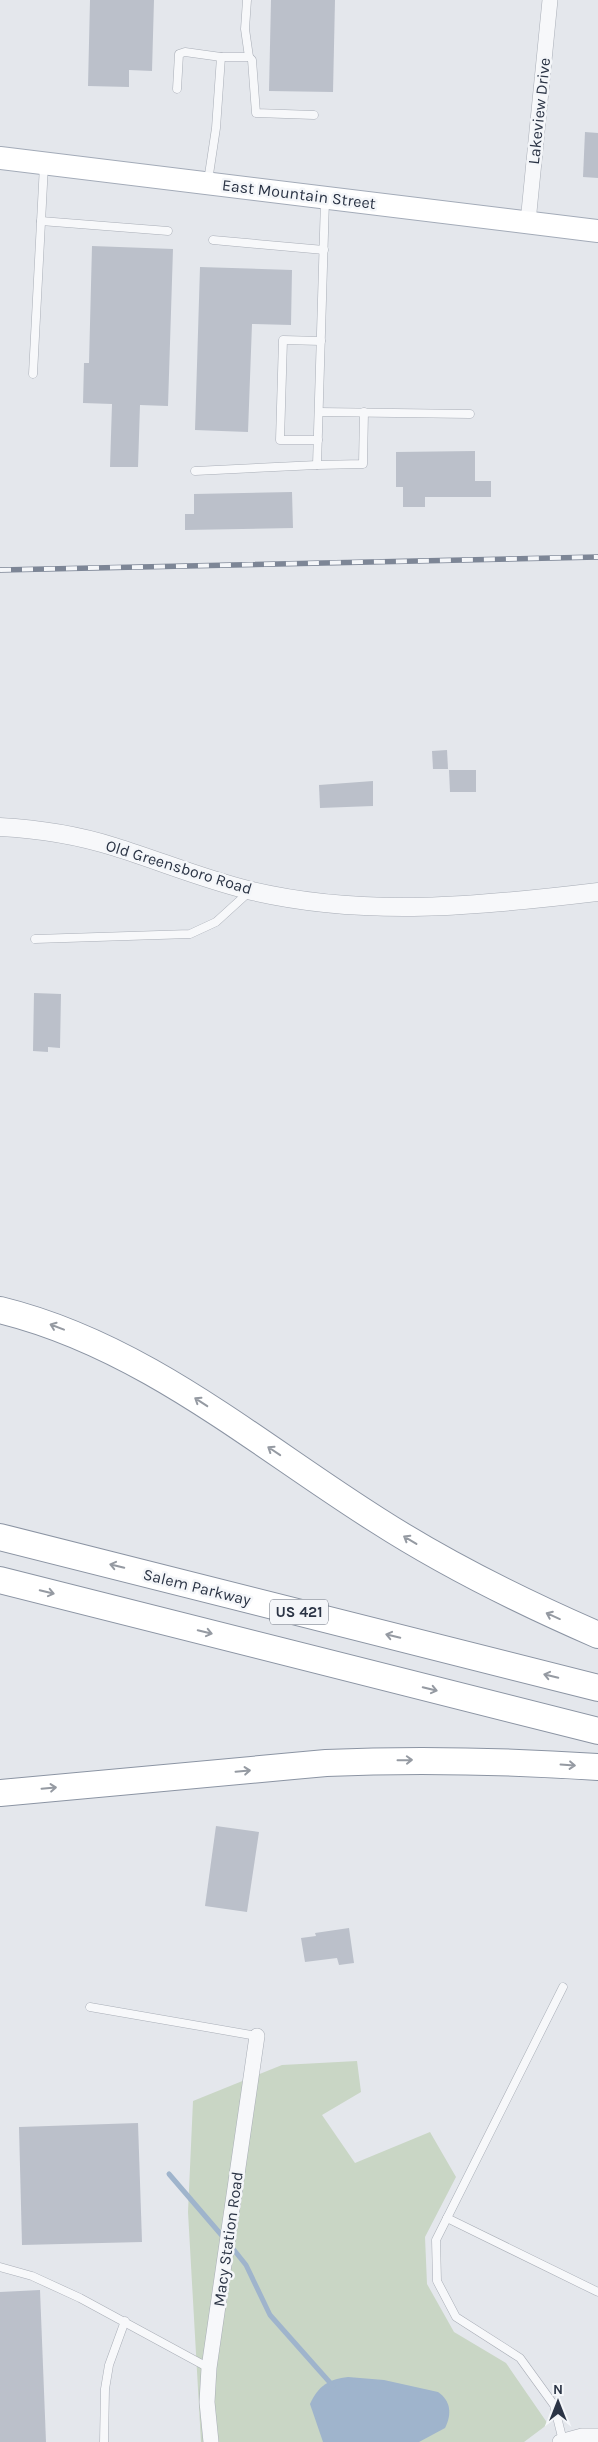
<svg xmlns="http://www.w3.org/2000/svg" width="598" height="2442" font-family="Karla,sans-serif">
<rect width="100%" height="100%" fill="#e4e7ec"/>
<path fill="#c9d6c5" d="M357,2061l4,31 -39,23 33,48 75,-31 26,45 -31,60 2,47 27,48 52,31 42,61 -24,18h-323l-13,-230 5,-111 89,-36z"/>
<path fill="#9fb4cc" d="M348,2377l36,3 54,12c13,9 14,22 7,36l-26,14h-96l-13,-38c8,-18 19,-25 38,-27z"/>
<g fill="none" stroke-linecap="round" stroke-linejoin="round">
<g stroke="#9fb4cc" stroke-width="5">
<path d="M169,2174l55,64"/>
<path d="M230,2245l16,20 24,50 63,71"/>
</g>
</g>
<g fill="#bbc0ca">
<path d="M90,0h64l-2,71 -23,-1v17l-41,-1z"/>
<path d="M271,0h64l-2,92 -64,-1z"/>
<path d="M585,132l13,1v45l-15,-1z"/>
<path d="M92,246l81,3 -5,157 -28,-1 -2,62h-28l2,-63 -29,-1 1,-40h5z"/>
<path d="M200,267l92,3 -1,55 -39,-1 -4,108 -53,-2z"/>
<path d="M475,451v30h16v16h-66v10h-22v-20h-7v-35z"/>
<path d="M292,492l1,36 -108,2v-16h9v-20z"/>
<path d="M447,750l1,19h-15l-1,-18z"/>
<path d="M449,770h27v22h-26z"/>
<path d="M373,781v25l-53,2 -1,-23z"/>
<path d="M34,993l27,1 -1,54 -12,-1v5l-15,-1z"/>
<path d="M216,1826l43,6 -12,80 -42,-6z"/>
<path d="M349,1928l5,35 -15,2 -2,-7 -32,4 -4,-24 15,-2 -1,-3z"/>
<path d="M138,2123l4,119 -120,3 -3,-118z"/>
<path d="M40,2290l6,152h-46v-150z"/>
</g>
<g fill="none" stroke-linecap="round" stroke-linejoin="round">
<g stroke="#a9aeb7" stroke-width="9">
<g id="service">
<path d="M247,0l-2,29 4,28"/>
<path d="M221,57h28l3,3 4,53 58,2"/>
<path d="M177,89l2,-35 6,-2 36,5 -5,71 -8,53"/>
<path d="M325,200l-8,265 46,-1 1,-52"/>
<path d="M41,221l127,10"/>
<path d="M213,240l111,10"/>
<path d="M33,374l11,-209"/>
<path d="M319,412l151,2"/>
<path d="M318,440h-38l3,-100 38,1"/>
<path d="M195,471l122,-6"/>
<path d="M35,939l155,-5 26,-12 33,-30"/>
<path d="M563,1987l-127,253 1,41 19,36 64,41 34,47 9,36"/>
<path d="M90,2007l167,29"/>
<path d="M447,2218l151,74"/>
<path d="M0,2267l32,9 48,22 129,70"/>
<path d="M104,2442l1,-53 4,-24 16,-44"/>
</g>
</g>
<g stroke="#a9aeb7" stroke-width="16">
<g id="minor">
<path d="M528,222l22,-222"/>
<path d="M211,2442l-4,-40 2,-34 48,-332"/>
<path d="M560,2442l22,-6h16"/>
</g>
</g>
<g stroke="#a9aeb7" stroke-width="19">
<path id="tertiary" d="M0,827c39,2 77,8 115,20 45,14 88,32 133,43 116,28 234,16 350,2"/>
</g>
<g stroke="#a3abb8" stroke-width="24">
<path id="primary" d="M0,158l598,73"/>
</g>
<g stroke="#8b94a3" stroke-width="28">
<g id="motorway">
<path d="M0,1310c143,35 255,133 377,210 70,45 145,82 221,115"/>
<path d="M0,1537l598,151"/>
<path d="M0,1580l598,151"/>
<path d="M0,1793l326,-30c91,-4 181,-2 272,4"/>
</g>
</g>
<use href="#service" stroke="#f7f8fa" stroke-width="8"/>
<use href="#minor" stroke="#f7f8fa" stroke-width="15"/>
<use href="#tertiary" stroke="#f7f8fa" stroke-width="18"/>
<use href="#primary" stroke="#fff" stroke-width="22"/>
<use href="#motorway" stroke="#fff" stroke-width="26"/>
<g stroke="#7d8696" stroke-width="5.5">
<path id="rail" d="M0,570l598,-13"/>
</g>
<use href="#rail" stroke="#f4f6f9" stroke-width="4" stroke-dasharray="11" stroke-linecap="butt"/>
</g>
<defs><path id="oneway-shaft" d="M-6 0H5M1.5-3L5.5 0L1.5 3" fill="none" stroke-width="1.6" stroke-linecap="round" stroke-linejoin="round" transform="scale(1.25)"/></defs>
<g stroke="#959aa2">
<use href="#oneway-shaft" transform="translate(57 1327) rotate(-159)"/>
<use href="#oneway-shaft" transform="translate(201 1402) rotate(-147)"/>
<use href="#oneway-shaft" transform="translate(274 1451) rotate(-146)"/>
<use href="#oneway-shaft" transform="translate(410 1540) rotate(-149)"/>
<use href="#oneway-shaft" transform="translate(117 1566) rotate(-166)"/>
<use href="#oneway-shaft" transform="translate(47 1592) rotate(14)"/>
<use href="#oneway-shaft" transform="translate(553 1616) rotate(-156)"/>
<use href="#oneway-shaft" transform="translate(205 1632) rotate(14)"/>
<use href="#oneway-shaft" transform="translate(393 1636) rotate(-166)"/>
<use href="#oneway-shaft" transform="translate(551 1676) rotate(-166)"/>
<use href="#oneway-shaft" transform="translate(430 1689) rotate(14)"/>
<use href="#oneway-shaft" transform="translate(405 1760) rotate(-1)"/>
<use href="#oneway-shaft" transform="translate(568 1765) rotate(4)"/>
<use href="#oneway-shaft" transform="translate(243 1771) rotate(-5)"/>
<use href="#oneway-shaft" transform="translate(49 1788) rotate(-5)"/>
</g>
<g text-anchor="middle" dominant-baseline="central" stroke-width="5" stroke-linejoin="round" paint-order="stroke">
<rect fill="#f4f6f9" stroke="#676e7b" stroke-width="1" x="270" y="1599.5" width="58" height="25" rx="4"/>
<g font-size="15" font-weight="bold" fill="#2b3445">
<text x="299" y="1612">US 421</text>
</g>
<g font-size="16" fill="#2b3445" stroke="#f4f6f9">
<text transform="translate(539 111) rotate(-84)">Lakeview Drive</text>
<text transform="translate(299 194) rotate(7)">East Mountain Street</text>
<text transform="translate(179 867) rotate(17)">Old Greensboro Road</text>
<text transform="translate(197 1587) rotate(14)">Salem Parkway</text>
<text transform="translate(228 2239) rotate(-82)">Macy Station Road</text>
</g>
</g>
<g transform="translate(558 2402)" stroke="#f4f6f9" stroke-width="4" paint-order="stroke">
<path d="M0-4L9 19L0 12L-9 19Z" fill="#2b3445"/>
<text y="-8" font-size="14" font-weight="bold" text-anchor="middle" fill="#2b3445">N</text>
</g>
</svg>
